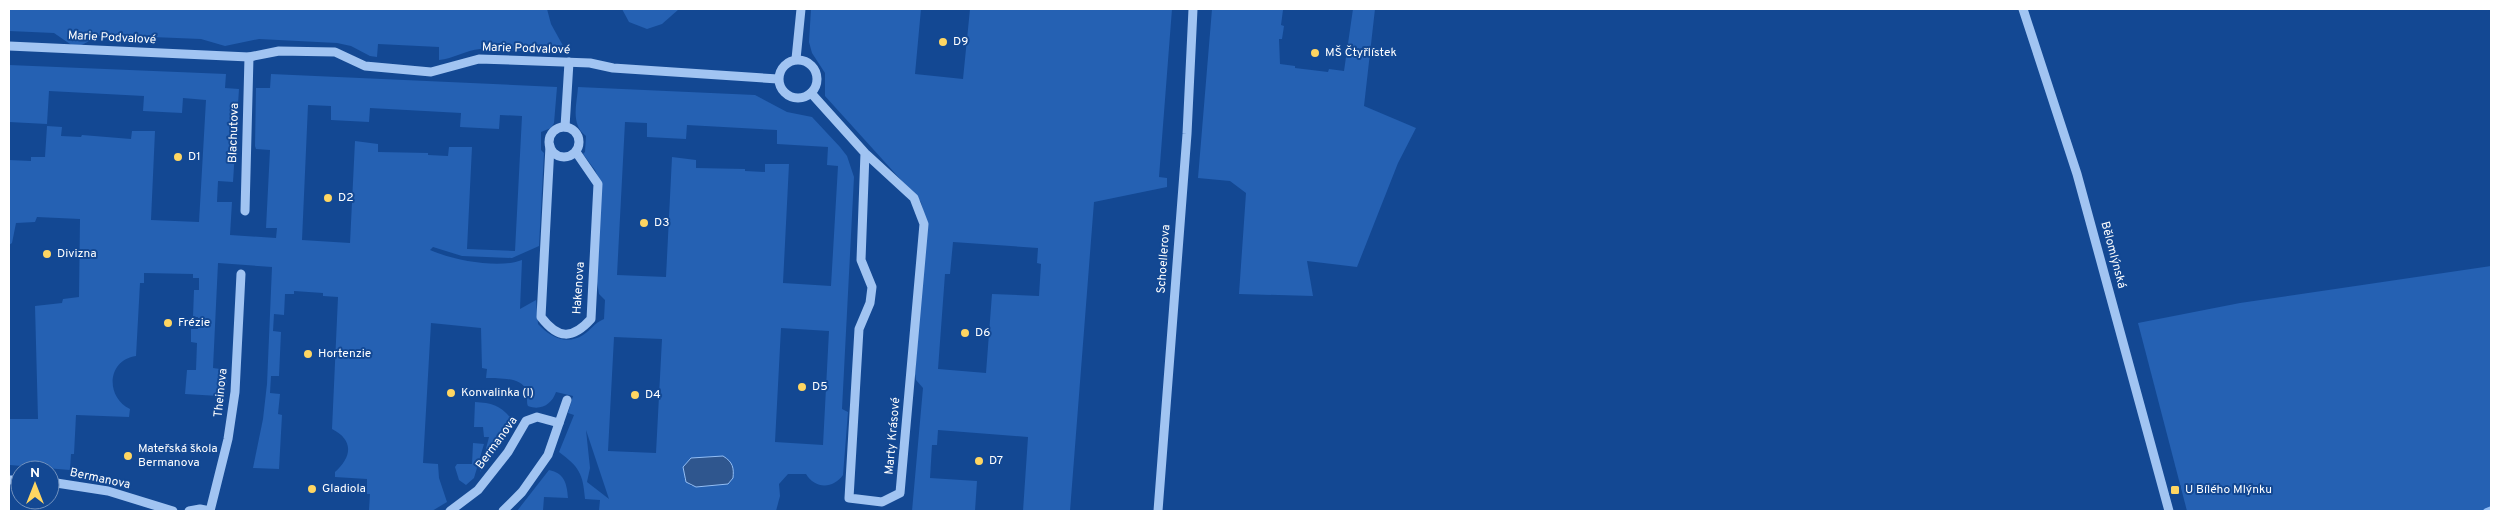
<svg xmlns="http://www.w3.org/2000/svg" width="2500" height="520" font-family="Overpass,sans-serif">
<rect width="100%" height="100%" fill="#134893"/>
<g fill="#2561b3" fill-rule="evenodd">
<path d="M9,9h538l4,15 16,29 -87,-4c-14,1 -27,10 -41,11v-13l-61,-3 -1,13 -7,-1 -19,-10 -14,-3 -78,-4 -34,7 -24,-7 -98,-4c-11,1 -17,12 -30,11l-19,-13 -45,-2z"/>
<path d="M622,9h57l-17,15 -15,5 -18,-7z"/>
<path d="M811,9h110l-6,65 48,5 7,-70h202l-13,168 8,1v9l-73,15 -24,309h-47l5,-74 -90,-7 -1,15h-5l-2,33 47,3 -2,30h-63l11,-123 -7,-8 -1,-6 11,-152 -5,-20 -96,-106v-23l-13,-20 -3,-11zM953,242l85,6 -1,15 4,1 -2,32 -47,-2 -6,79 -48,-4 7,-95h5z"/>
<path d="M1212,9h74l-3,1 -2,15 3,1 -2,13h-3l1,25 15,2v2l33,4 1,-3 15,2 9,-62h22l-11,97 52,22 -18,35 -41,104 -50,-6 6,35 -74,-2 7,-101 -16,-12 -32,-3z"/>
<path d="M9,65l217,9 -1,14 14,1 -6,93 -15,-1 -1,21h15l-2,33 46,3 1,-10h-11l4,-78 -14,-1 -1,-3 1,-58h14l1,-14 286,13 -3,36 -3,5 -10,4v18l3,3 -5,93 -27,12 -50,-2 -29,-9 -3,3c22,10 69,19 92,10l-2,49 16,-9 2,24c11,12 28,22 45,11 8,-5 11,-12 21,-16l1,-19 -6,-6 -2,-12 4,-99 -6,-13 -12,-16 2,-2 1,-16c-16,-12 -9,-32 -8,-49l177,8 32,17 25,5 28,30 7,9 7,21 -12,232 6,3 -5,63c-10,14 -28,14 -37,-1h-18l-9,10 1,12 -4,15h-177l1,-11 -15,-1c-2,-26 -6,-32 -26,-47l15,-37 -6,-2 5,-17 -17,-4c-4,12 -15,19 -28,14 -2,-4 0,-10 -1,-15 -6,-15 -28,-12 -41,-13l1,-9 -5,-1 -1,-40 -50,-5 -8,140 15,1 1,14 8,24 -15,9h-63l1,-17h-3v-15l-32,-2v-5c17,-15 19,-32 -3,-43l6,-132 -15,-1v-3l-29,-2v3h-9l-1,21 -10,-1 -1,17 8,1 -2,44h-8l-1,17 10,1 -2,20 4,1 -3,54 -26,-1 10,-49 4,-35 5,-117 -54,-4 -5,105 14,2 -1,21 -7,5 -34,-2 2,-24h9l1,-27 -6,-1v-13h7v-12h-5l1,-27h5v-12h-6v-4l-49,-1v10h-4l-4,73c-29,4 -31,41 -6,53l-1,8 -53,-2 -2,39h-3l-1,16 -60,-5 -1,-46h29l-3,-113 27,-3 1,-4 16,-2 1,-78 -43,-2 -2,5 -19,1 -4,20 -3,2v-85l22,1v-4h14l2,-31 15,1 -1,9 20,1 1,-2 49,4 1,-8h23l-4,89 48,2 7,-122 -23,-2 -1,15 -39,-2 1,-15 -95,-5 -2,33 -38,-2zM308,105l23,1v14l38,2 1,-14 91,5 -1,14 39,2 1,-14 22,1 -7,135 -48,-2 5,-102h-23l-1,9 -20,-1v-2l-50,-1v-8l-23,-3 -5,102 -48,-3zM625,122l22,1v14l39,2 1,-14 90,5v14l51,3 -1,18 11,1 -7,120 -48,-3 6,-119h-24v8l-20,-1v-2l-49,-1v-8l-24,-3 -6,120 -49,-2zM781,328l48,3 -6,114 -48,-3zM614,337l48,2 -6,114 -48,-2zM586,430l23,69 -22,-17 3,-14zM684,478h49l-5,6 -37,2z"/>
<path d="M2491,266v245h-304l-49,-188 102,-20z"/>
<path d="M475,402c18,1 27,4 38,19l-15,28 -18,23 9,-35h-5l-1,-10h-9z"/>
<path d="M473,443l11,1 -10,34 -8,7 -7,-5 -4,-13 2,-3h15z"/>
<path d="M549,470c15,3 18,13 19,28l-24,-1 -1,14h-26z"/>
</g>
<path fill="#2f568e" stroke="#93bef5" d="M723,456c10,6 11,12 10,22l-5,6 -32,3 -10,-5 -3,-15 8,-9z"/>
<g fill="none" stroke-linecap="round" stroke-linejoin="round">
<path stroke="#93bef5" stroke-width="5.5" d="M2486,511l5,-2"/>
<g stroke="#a1c4f2" stroke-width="9">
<path d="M2023,9l54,165 92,337"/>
<path d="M9,46l240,11 30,-6 56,1 30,14 66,6 48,-13 111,4 23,5 165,11"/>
<path d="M796,59l5,-50"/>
<circle cx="798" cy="79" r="19"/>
<path d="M811,93l54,60 49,45 10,26 -24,269 -18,9 -33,-4 10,-169 11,-26 2,-16 -11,-27 4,-107"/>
<circle cx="564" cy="142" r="15"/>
<path d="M565,127l4,-65"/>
<path d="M550,146l-9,171c17,22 31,23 50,2l7,-135 -22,-32"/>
<path d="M245,211l4,-154"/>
<path d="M9,480h11"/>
<path d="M50,482l58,9 65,20"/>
<path d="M189,511l11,-2 10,2"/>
<path d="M210,511l18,-72 7,-47 6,-118"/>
<path d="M450,511l28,-21 30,-38 18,-31 11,-4 22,6"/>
<path d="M503,511l19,-19 26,-37 19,-55"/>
<path d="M1158,511l29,-377 6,-125"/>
</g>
</g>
<g fill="#ffd662" stroke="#134893" stroke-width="2">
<circle cx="943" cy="42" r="5"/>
<circle cx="1315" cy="53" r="5"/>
<circle cx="178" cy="157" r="5"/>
<circle cx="328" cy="198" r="5"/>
<circle cx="644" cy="223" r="5"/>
<circle cx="47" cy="254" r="5"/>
<circle cx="168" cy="323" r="5"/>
<circle cx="965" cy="333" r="5"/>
<circle cx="308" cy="354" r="5"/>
<circle cx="802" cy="387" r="5"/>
<circle cx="451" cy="393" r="5"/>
<circle cx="635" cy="395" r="5"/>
<circle cx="128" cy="456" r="5"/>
<circle cx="979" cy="461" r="5"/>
<circle cx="312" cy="489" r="5"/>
<rect x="2170" y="485" width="10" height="10" rx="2.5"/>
</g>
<g text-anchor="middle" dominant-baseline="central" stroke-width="4" stroke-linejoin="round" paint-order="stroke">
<g font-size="12" fill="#fff" stroke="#134893">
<text transform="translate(112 38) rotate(3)">Marie Podvalové</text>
<text transform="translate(526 49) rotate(2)">Marie Podvalové</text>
<text transform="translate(234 133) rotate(-88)">Blachutova</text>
<text transform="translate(2113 255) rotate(75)">Bělomlýnská</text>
<text transform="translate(1164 259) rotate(-86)">Schoellerova</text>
<text transform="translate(579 288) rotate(-86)">Hakenova</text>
<text transform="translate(221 393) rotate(-84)">Theinova</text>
<text transform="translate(893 436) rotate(-85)">Marty Krásové</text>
<text transform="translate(497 443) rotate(-54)">Bermanova</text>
<text transform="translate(100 479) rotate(12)">Bermanova</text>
</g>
<g font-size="12" fill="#fff" stroke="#134893" text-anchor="start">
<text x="953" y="42">D9</text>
<text x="1325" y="53">MŠ Čtyřlístek</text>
<text x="188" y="157">D1</text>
<text x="338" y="198">D2</text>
<text x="654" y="223">D3</text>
<text x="57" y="254">Divizna</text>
<text x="178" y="323">Frézie</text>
<text x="975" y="333">D6</text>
<text x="318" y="354">Hortenzie</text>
<text x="812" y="387">D5</text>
<text x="461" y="393">Konvalinka (I)</text>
<text x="645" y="395">D4</text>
<text x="138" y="449">Mateřská škola<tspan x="138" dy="14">Bermanova</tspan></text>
<text x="989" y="461">D7</text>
<text x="322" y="489">Gladiola</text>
<text x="2185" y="490">U Bílého Mlýnku</text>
</g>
</g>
<rect width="2500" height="520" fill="none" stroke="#ffffff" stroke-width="20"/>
<g transform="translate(35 485)"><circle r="24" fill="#134893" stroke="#7191be"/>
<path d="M0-4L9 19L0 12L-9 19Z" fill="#ffd662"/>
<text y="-8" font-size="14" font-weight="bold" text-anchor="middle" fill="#ffffff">N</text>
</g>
</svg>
